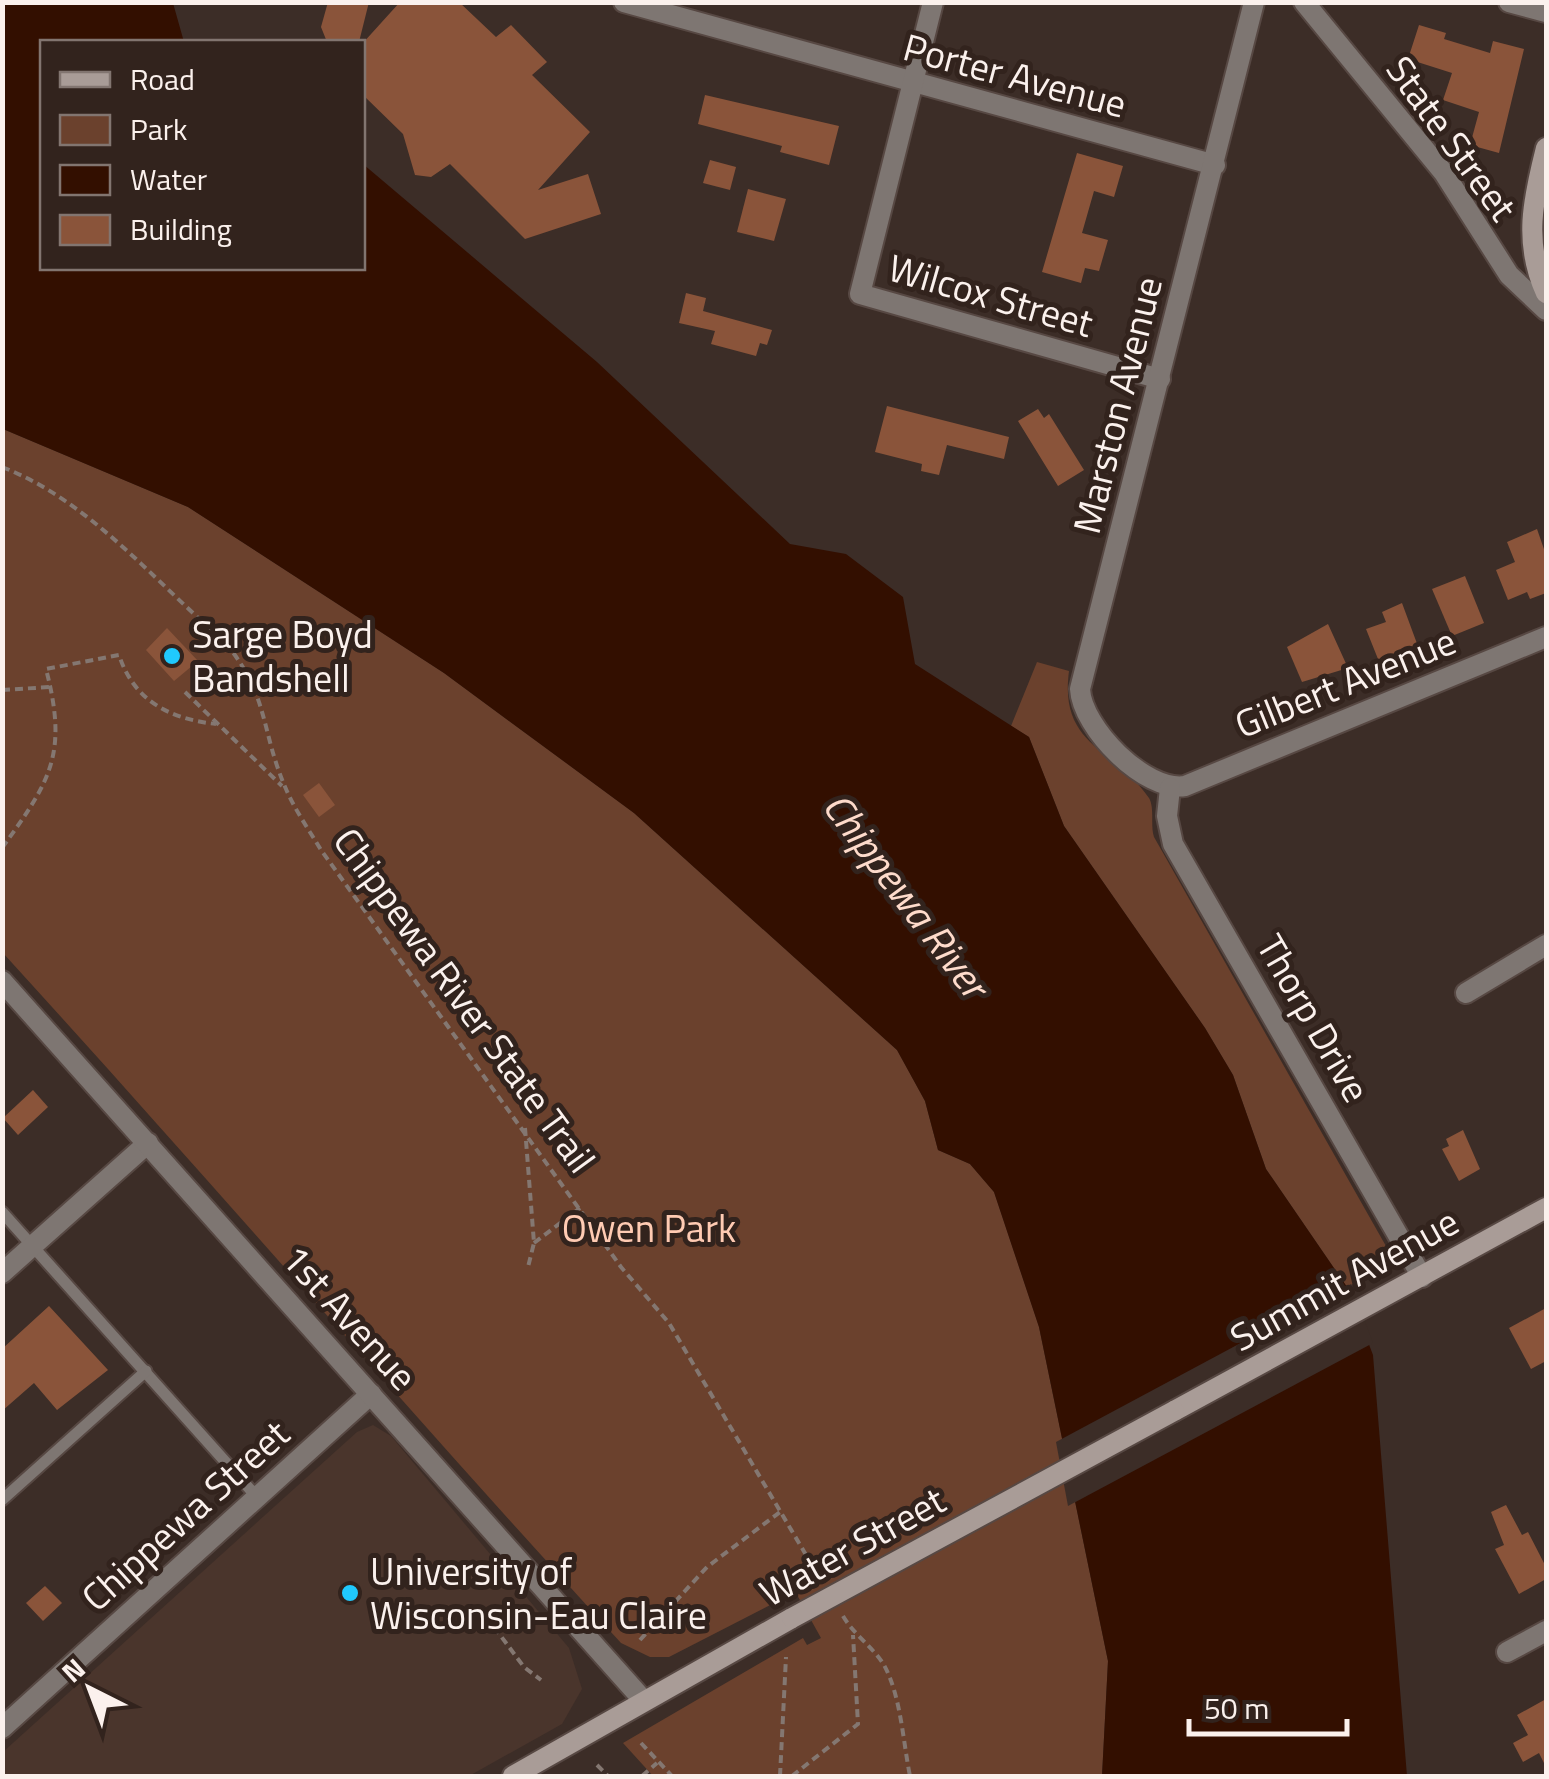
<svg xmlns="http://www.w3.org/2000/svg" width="1549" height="1779" font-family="'Titillium Web',sans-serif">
<rect width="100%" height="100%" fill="#3c2d27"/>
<path fill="#4a352c" d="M373,1425l18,11 178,212 13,41 -20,35 -93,52h-466v-24l354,-320z"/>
<g fill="#6b412d">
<path d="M3,429l185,78 256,166 190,140 263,237 28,51 13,49 32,14 24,28 45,135 69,334 -6,115h-449l-30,-33 180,-105 4,7 14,-7 -30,-54 -13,7 4,8 -113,58h-19l-29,-14c-209,-228 -410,-462 -618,-690z"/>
<path d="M1037,662l32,9c-10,76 45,76 80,127 6,11 1,27 5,39l241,425 -48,25 -81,-118 -33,-94 -28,-47 -141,-202 -35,-89 -18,-11z"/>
</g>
<path fill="#330f00" d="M2,3h171l11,39h-142v226h320l1,-104 234,198 193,182 56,10 57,43 12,67 114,73 35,89 141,202 28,47 33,94 81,118 26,68 34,421h-305l6,-115 -69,-334 -45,-135 -24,-28 -32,-14 -13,-49 -28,-51 -263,-237 -190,-140 -256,-166 -185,-78z"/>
<path fill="#3c2d27" d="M1351,1284l22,59 -305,163 -12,-64z"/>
<g fill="#8a543a">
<path d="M328,2h41l-10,40h-32l-6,-15z"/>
<path d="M400,2h59l37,35 15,-12 36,37 -15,13 58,57 -52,58 50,-16 13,40 -76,25 -75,-75 -19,13 -16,-2 -12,-41 -41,-40v-50z"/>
<path d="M1419,25l27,8 -2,6 46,14 3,-12 31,8 -25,104 -29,-8 9,-33 -36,-12 9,-27 -44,-14z"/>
<path d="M705,95l134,31 -10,39 -49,-13 2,-6 -84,-22z"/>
<path d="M1077,153l46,13 -9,31 -20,-6 -12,42 26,7 -9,31 -14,-3 -4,15 -39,-11z"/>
<path d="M710,160l26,7 -6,23 -27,-7z"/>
<path d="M748,189l38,10 -12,42 -37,-9z"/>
<path d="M686,293l20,5 -3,13 69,19 -5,15 -7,-2 -4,13 -45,-12 4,-13 -36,-8z"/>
<path d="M887,406l122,31 -5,22 -57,-14 -8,30 -18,-4 1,-7 -47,-12z"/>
<path d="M1038,409l6,9 5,-4 35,56 -26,16 -40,-65z"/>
<path d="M1537,529l9,26v38l-16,6 -3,-7 -19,8 -12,-30 19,-8 -8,-20z"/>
<path d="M1465,576l19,47 -32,13 -20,-47z"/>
<path d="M1402,603l17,46 -39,15 -14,-35 20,-7 -4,-10z"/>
<path d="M1328,624l20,44 -46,14 -15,-35z"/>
<path d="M167,628l31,33 -24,20 -28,-31z"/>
<path d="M319,783l16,22 -16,12 -16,-22z"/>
<path d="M33,1090l15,17 -30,28 -15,-17z"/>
<path d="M1463,1130l17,39 -21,12 -17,-32 7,-3 -3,-7z"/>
<path d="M49,1306l59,64 -51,40 -23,-27 -32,28v-62z"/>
<path d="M1546,1308v53l-15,8 -22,-41z"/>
<path d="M1506,1505l16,30 6,-3 18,35v12l-27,15 -24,-45 9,-4 -13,-33z"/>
<path d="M45,1586l17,17 -19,18 -17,-18z"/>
<path d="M1546,1699v68l-7,-14 -16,9 -10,-19 15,-8 -11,-20z"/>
</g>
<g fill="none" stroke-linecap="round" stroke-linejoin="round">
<g stroke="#574843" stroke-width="15">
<g id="service">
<path d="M2,1212l255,285"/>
<path d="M2,1500l144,-129"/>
</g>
</g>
<g stroke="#574843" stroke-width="24">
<g id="minor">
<path d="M624,2l591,163"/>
<path d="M933,2l-73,292 300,85"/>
<path d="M1254,2l-174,687c2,39 65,103 105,97l361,-149"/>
<path d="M1304,2l140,171 65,102 37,35"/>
<path d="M1170,788l-3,28 6,28 249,433"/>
<path d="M1466,993l80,-48"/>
<path d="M2,1273l146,-130"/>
<path d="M1507,1652l39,-21"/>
<path d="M2,1728l369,-334"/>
</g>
</g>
<g stroke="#574843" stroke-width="24">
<g id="tertiary">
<path d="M1509,2l37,10"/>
<path d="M2,981l642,720"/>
</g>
</g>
<g stroke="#574843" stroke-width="24">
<g id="secondary">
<path d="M1546,148c-13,51 -23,95 0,145"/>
<path d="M1174,1411l372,-203"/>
<path d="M513,1776l279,-158"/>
</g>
</g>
<g stroke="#847771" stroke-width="4" stroke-dasharray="8 5" stroke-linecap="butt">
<path d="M2,467c88,34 152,114 222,174 46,55 36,89 62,148 9,21 23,41 35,61l300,417 48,56 153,259"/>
<path d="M2,690l48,-3"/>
<path d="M185,692l97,94"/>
<path d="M2,848c49,-68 66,-94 44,-179l73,-14c15,46 51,64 97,69"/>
<path d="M525,1128l9,115 -6,24"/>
<path d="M534,1243l46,-35"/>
<path d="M843,1616c11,19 30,31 41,49 17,31 19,77 26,111"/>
<path d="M494,1627l30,40 17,13"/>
<path d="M640,1640l67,-73 73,-55"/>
<path d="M641,1743l31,33"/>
<path d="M597,1765l11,11"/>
<path d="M642,1776l15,-13"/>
<path d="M780,1776l6,-119"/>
<path d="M792,1776l66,-52 -5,-89"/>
</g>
<use href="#service" stroke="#7e7672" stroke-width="11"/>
<use href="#minor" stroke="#7e7672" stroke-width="20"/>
<use href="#tertiary" stroke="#7e7672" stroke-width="20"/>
<use href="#secondary" stroke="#a99c97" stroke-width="20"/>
<g stroke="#574843" stroke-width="24" stroke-linecap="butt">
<path id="secondary-bridge" d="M792,1618l382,-207"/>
</g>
<use href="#secondary-bridge" stroke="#a99c97" stroke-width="20"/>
</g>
<g fill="#20c9fd" stroke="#32231d" stroke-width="4">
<circle cx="172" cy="656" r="10"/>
<circle cx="350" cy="1593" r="10"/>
</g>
<g text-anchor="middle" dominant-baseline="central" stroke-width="10" stroke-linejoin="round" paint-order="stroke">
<g font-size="38" fill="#fbf1ed" stroke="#32231d">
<text transform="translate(1015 75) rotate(15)">Porter Avenue</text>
<text transform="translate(1452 138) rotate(54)">State Street</text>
<text transform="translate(991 295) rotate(16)">Wilcox Street</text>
<text transform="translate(1117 405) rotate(-76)">Marston Avenue</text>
<text transform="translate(1345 682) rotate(-22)">Gilbert Avenue</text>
<text transform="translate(465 1000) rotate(54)">Chippewa River State Trail</text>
<text transform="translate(1314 1018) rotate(60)">Thorp Drive</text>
<text transform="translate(1344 1279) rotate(-29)">Summit Avenue</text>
<text transform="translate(350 1317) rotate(48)">1st Avenue</text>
<text transform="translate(185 1515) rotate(-42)">Chippewa Street</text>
<text transform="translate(852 1546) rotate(-29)">Water Street</text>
</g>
<g font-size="38" fill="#fbf1ed" stroke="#32231d" text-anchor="start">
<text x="192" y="634">Sarge Boyd<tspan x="192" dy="44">Bandshell</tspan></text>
<text x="370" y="1571">University of<tspan x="370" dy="44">Wisconsin-Eau Claire</tspan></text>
</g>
<g font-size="38" fill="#ffcbb3" stroke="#32231d">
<text x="649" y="1228">Owen Park</text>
</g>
<g font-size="40" font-style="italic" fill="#fedbcb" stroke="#32231d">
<text transform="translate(906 895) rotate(53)">Chippewa River</text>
</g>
</g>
<rect width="1549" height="1779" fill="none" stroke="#fbf1ed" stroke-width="10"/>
<rect x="40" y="40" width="325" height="230" fill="#32231d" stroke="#827570" stroke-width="2.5"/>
<rect x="60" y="72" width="50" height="15" fill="#a99c97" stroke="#827570" stroke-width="2.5"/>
<text x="130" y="90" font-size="30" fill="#fbf1ed">Road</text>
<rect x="60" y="115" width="50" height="30" fill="#6b412d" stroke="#827570" stroke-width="2.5"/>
<text x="130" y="140" font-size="30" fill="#fbf1ed">Park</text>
<rect x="60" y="165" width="50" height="30" fill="#330f00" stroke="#827570" stroke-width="2.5"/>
<text x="130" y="190" font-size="30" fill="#fbf1ed">Water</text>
<rect x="60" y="215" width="50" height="30" fill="#8a543a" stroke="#827570" stroke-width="2.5"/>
<text x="130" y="240" font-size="30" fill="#fbf1ed">Building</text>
<g transform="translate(90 1689) rotate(318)" stroke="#32231d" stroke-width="8" paint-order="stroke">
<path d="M0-8L18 38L0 25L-18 38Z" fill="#fbf1ed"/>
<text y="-15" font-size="28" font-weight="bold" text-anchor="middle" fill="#fbf1ed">N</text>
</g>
<path d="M1189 1719v15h158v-15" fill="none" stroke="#fbf1ed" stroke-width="5"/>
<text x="1204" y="1719" font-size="30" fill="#fbf1ed" stroke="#32231d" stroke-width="8" paint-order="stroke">50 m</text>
</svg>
